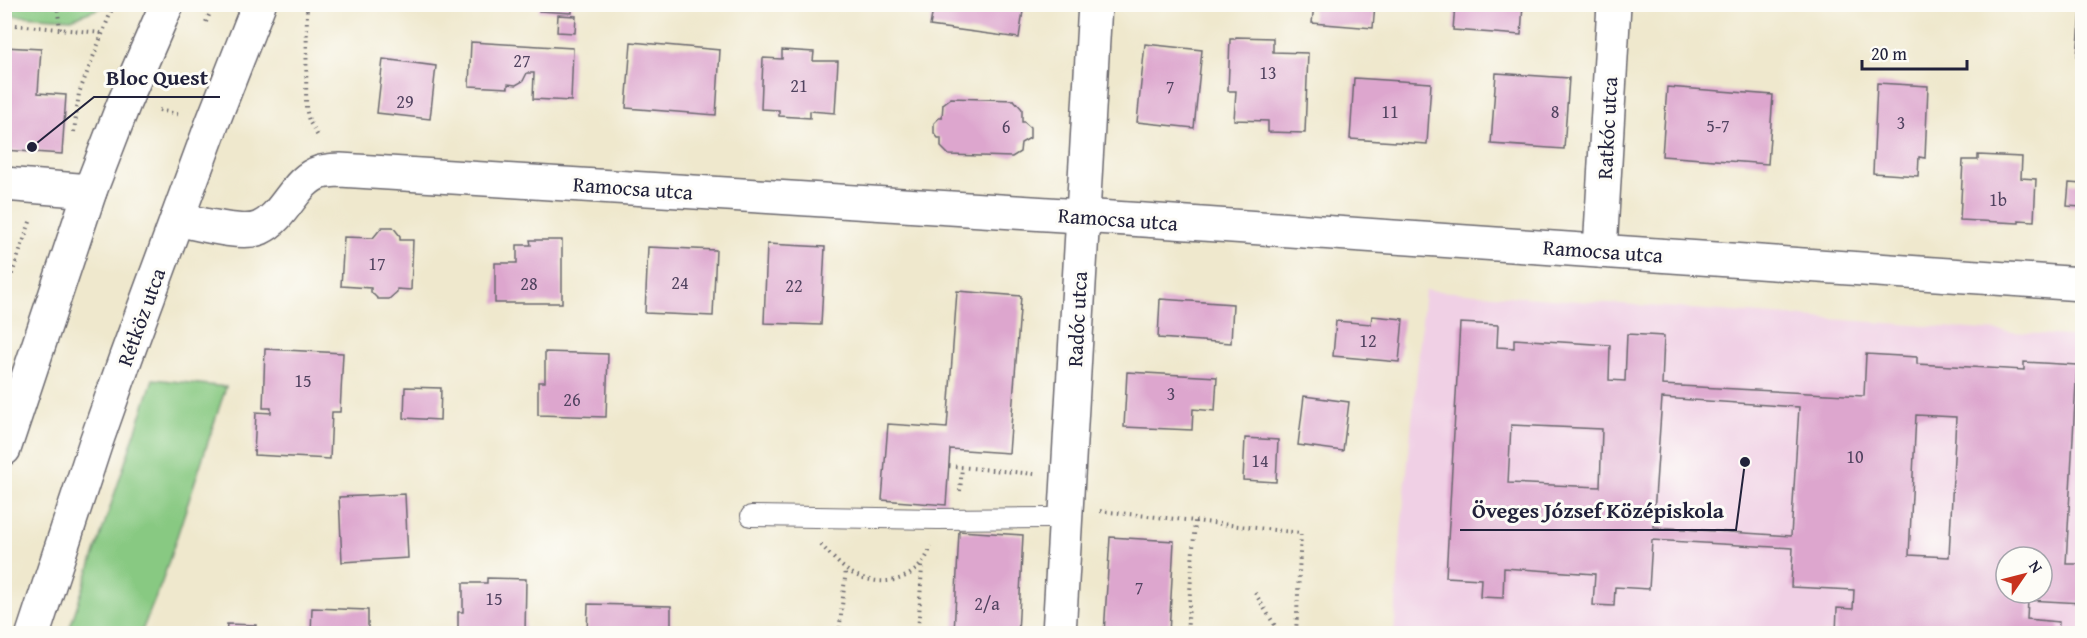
<svg xmlns="http://www.w3.org/2000/svg" width="2087" height="638" font-family="'Gentium Book Plus',serif">
<rect width="100%" height="100%" fill="#fdfcf7"/>
<filter id="ink" filterUnits="userSpaceOnUse"><feTurbulence type="fractalNoise" baseFrequency=".0167" numOctaves="2"/><feDisplacementMap in="SourceGraphic" scale="12" xChannelSelector="R" yChannelSelector="G"/><feConvolveMatrix kernelMatrix="1 2 1 2 8 2 1 2 1" color-interpolation-filters="sRGB"/></filter>
<filter id="wash" filterUnits="userSpaceOnUse"><feTurbulence type="fractalNoise" baseFrequency=".008" numOctaves="4" result="noise"/><feDisplacementMap in="SourceGraphic" scale="24" xChannelSelector="R" yChannelSelector="G"/><feGaussianBlur stdDeviation="1.35" result="paint"/><feColorMatrix in="noise" values="0 0 0 0 0 0 0 0 0 0 0 0 0 0 0 0 0 1.4 0 .05"/><feComposite in="paint" operator="in"/></filter>
<g filter="url(#wash)">
<rect width="100%" height="100%" fill="#efe8cd"/>
<path fill="#f0d0e5" fill-rule="evenodd" d="M1425,290l657,47v296l-688,1 7,-103zM2006,557h36v36h-36z"/>
<g fill="#88c982" stroke="#55765e" stroke-width="1.5">
<path d="M4,5l103,-1 1,1 -37,14 -66,-4z"/>
<path d="M153,379l73,8 -64,195 -21,51h-73z"/>
</g>
<g id="blocks">
<g fill="#dda6ce" fill-rule="evenodd">
<path d="M539,4h33v9l-33,-2z"/>
<path d="M934,4h90l-5,34 -89,-12z"/>
<path d="M1314,4h61l-2,24 -61,-5z"/>
<path d="M1455,4h68l-2,31 -68,-5z"/>
<path d="M2081,11h1v46h-5z"/>
<path d="M558,15l18,1 -1,17 -18,-1z"/>
<path d="M1236,37l37,1v14l35,1 -3,80 -37,-1v-11l-34,-1 2,-29h-8l2,-52h5z"/>
<path d="M471,42l102,6 -2,53 -38,-2 1,-26h-7l-4,8 -7,4 -8,-1v4l-39,-2z"/>
<path d="M631,42l89,8 -4,65 -90,-7z"/>
<path d="M1145,44l57,6 -8,78 -57,-6z"/>
<path d="M4,47l37,2 -3,44 28,2 -4,59 -58,-4z"/>
<path d="M782,50l32,2 -1,9h25l-3,52 -25,-2v7l-31,-2v-6l-18,-1 2,-51 19,1z"/>
<path d="M383,59l53,7 -6,53 -53,-6z"/>
<path d="M1496,73l73,5 -5,71 -73,-5z"/>
<path d="M1354,78l77,5 -4,61 -77,-5z"/>
<path d="M1877,83l51,3 -3,72 -6,-1 -1,19 -45,-3z"/>
<path d="M1667,87l106,8 -5,69 -106,-8z"/>
<path d="M951,98l63,2 8,9v13h2l6,5v11l-9,5 -1,9 -8,5 -63,-2 -8,-8v-9h-3l-4,-5v-10l5,-5h3l1,-14z"/>
<path d="M1978,155l44,2 -1,21 15,1 -2,42 -15,-1v3l-59,-3 3,-60h15z"/>
<path d="M2069,183l13,1v23l-15,-1z"/>
<path d="M2081,208h1v18h-3z"/>
<path d="M382,227h11l7,9v4h13l-2,50 -14,-1v3l-8,7h-11l-7,-7v-4l-30,-2 3,-49 29,1z"/>
<path d="M530,240h32v63h-67v-40h22v-18h14z"/>
<path d="M767,244l58,3 -4,78 -57,-2z"/>
<path d="M648,247l68,3 -3,66 -68,-3z"/>
<path d="M957,291l64,5 -12,157 -59,-4 -4,56 -64,-5 6,-76 59,4z"/>
<path d="M1160,299l73,5 -2,39 -73,-5z"/>
<path d="M1372,316l31,3 -4,43 -66,-6 3,-35 35,3z"/>
<path d="M1460,323l38,2 -1,22 17,1v-9l96,6 -1,35 16,1 2,-47 37,2 -2,49 202,11 2,-42 51,3v7l107,6v-8l53,3 -11,199h16v39l-54,-3 -1,19 32,3 -1,12h-222l1,-26 16,1 1,-19 -63,-3 2,-39 -141,-8 -3,49 -34,-2 -1,19 -21,-1 2,-31 -91,-6 -1,30 -23,-1 1,-18 -35,-2zM1662,398l137,9 -8,129 -138,-9zM1916,415l40,2 -7,140 -40,-2zM1511,425l91,4 -2,58 -92,-4zM2006,557h36v36h-36z"/>
<path d="M265,349l78,4 -3,59h-8l-2,47 -76,-4 2,-43 15,1v-5h-8z"/>
<path d="M545,352l63,2 -2,63 -68,-2v-33h7z"/>
<path d="M1127,372l90,5 -2,34 -22,-2 -1,21 -68,-3z"/>
<path d="M405,387l36,1 -1,32 -36,-2z"/>
<path d="M1304,396l45,6 -6,49 -45,-6z"/>
<path d="M1245,438l33,2 -2,42 -33,-2z"/>
<path d="M405,494l3,64 -66,4 -3,-65z"/>
<path d="M959,531l64,4 -5,99h-64z"/>
<path d="M1110,537l64,4 -5,93h-65z"/>
<path d="M487,578l39,1 -1,55h-67v-22h5v-29h24z"/>
<path d="M588,604l83,2v28h-84z"/>
<path d="M312,608l56,2v24h-57z"/>
<path d="M227,624l29,1 -1,9h-29z"/>
</g>
</g>
</g>
<g filter="url(#ink)">
<use href="#blocks" fill-opacity="0" stroke="#6a676e" stroke-width="1.5"/>
<g fill="none" stroke-linecap="round" stroke-linejoin="round">
<g stroke="#6a676e" stroke-width="22">
<path id="service" d="M751,516l187,3 111,-1"/>
</g>
<g stroke="#6a676e" stroke-width="36">
<g id="minor">
<path d="M4,184l86,7"/>
<path d="M177,219c20,4 65,17 83,9 26,-12 34,-48 61,-56 6,-1 13,-2 19,-2l804,50 938,64"/>
<path d="M1600,251l14,-247"/>
<path d="M4,449l86,-258 34,-88 43,-99"/>
<path d="M1059,634l36,-630"/>
</g>
</g>
<g stroke="#6a676e" stroke-width="36">
<path id="tertiary" d="M33,634l62,-189 31,-88 86,-233 47,-120"/>
</g>
<g stroke="#6a676e" stroke-width="4" stroke-dasharray="1.5 4.5" stroke-linecap="butt">
<path d="M57,4l3,25"/>
<path d="M307,4l-1,104 3,13 10,17"/>
<path d="M206,22l8,-18"/>
<path d="M4,24l98,9"/>
<path d="M159,110l22,5"/>
<path d="M74,132l5,-39 35,-89"/>
<path d="M4,297l27,-78"/>
<path d="M949,466l86,8"/>
<path d="M960,491l2,-24"/>
<path d="M1100,511l95,10 -8,113"/>
<path d="M1195,521l106,12 -5,101"/>
<path d="M821,545c8,8 17,19 27,26 31,19 71,12 83,-25"/>
<path d="M1255,593l25,41"/>
<path d="M839,634l7,-65"/>
<path d="M918,634l4,-68"/>
</g>
<use href="#service" stroke="#fff" stroke-width="20"/>
<use href="#minor" stroke="#fff" stroke-width="33"/>
<use href="#tertiary" stroke="#fff" stroke-width="33"/>
</g>
</g>
<g text-anchor="middle" dominant-baseline="central" stroke-width="6" stroke-linejoin="round" paint-order="stroke">
<g font-size="18" fill="#514360">
<text x="522" y="60">27</text>
<text x="1268" y="72">13</text>
<text x="799" y="85">21</text>
<text x="1170" y="86">7</text>
<text x="405" y="101">29</text>
<text x="1390" y="111">11</text>
<text x="1555" y="111">8</text>
<text x="1901" y="122">3</text>
<text x="1718" y="125">5-7</text>
<text x="1006" y="126">6</text>
<text x="1998" y="199">1b</text>
<text x="377" y="263">17</text>
<text x="680" y="282">24</text>
<text x="529" y="283">28</text>
<text x="794" y="285">22</text>
<text x="1368" y="340">12</text>
<text x="303" y="380">15</text>
<text x="1171" y="393">3</text>
<text x="572" y="399">26</text>
<text x="1855" y="456">10</text>
<text x="1260" y="460">14</text>
<text x="1139" y="587">7</text>
<text x="494" y="598">15</text>
<text x="987" y="603">2/a</text>
</g>
<g font-size="21" fill="#22223b" stroke="#fdfcf7">
<text transform="translate(1607 128) rotate(-87)">Ratkóc utca</text>
<text transform="translate(633 188) rotate(4)">Ramocsa utca</text>
<text transform="translate(1118 219) rotate(4)">Ramocsa utca</text>
<text transform="translate(1603 251) rotate(4)">Ramocsa utca</text>
<text transform="translate(141 317) rotate(-70)">Rétköz utca</text>
<text transform="translate(1077 319) rotate(-87)">Radóc utca</text>
</g>
</g>
<path fill="none" stroke="#22223b" stroke-width="2" d="M32 147L94 97H220M1745 462L1736 530H1460"/>
<g fill="#22223b" stroke="#fdfcf7" stroke-width="2">
<circle cx="32" cy="147" r="6"/>
<circle cx="1745" cy="462" r="6"/>
</g>
<g font-size="22" text-anchor="middle" font-weight="bold" fill="#22223b" stroke="#fdfcf7" stroke-width="6" stroke-linejoin="round" paint-order="stroke">
<text x="157" y="85">Bloc Quest</text>
<text x="1598" y="518">Öveges József Középiskola</text>
</g>
<rect width="2087" height="638" fill="none" stroke="#fdfcf7" stroke-width="24"/>
<g transform="translate(2024 575) rotate(55)"><circle r="28" fill="#fdfcf7" stroke="#a5a5ac" stroke-width="1.5"/>
<path d="M0-4.5L10 22L0 15L-10 22Z" fill="#c8321e"/>
<text y="-9" font-size="16" font-weight="bold" text-anchor="middle" fill="#22223b">N</text>
</g>
<path d="M1862 60v9h105v-9" fill="none" stroke="#22223b" stroke-width="3"/>
<text x="1871" y="60" font-size="18" fill="#22223b" stroke="#fdfcf7" stroke-width="4.5" paint-order="stroke">20 m</text>
</svg>
